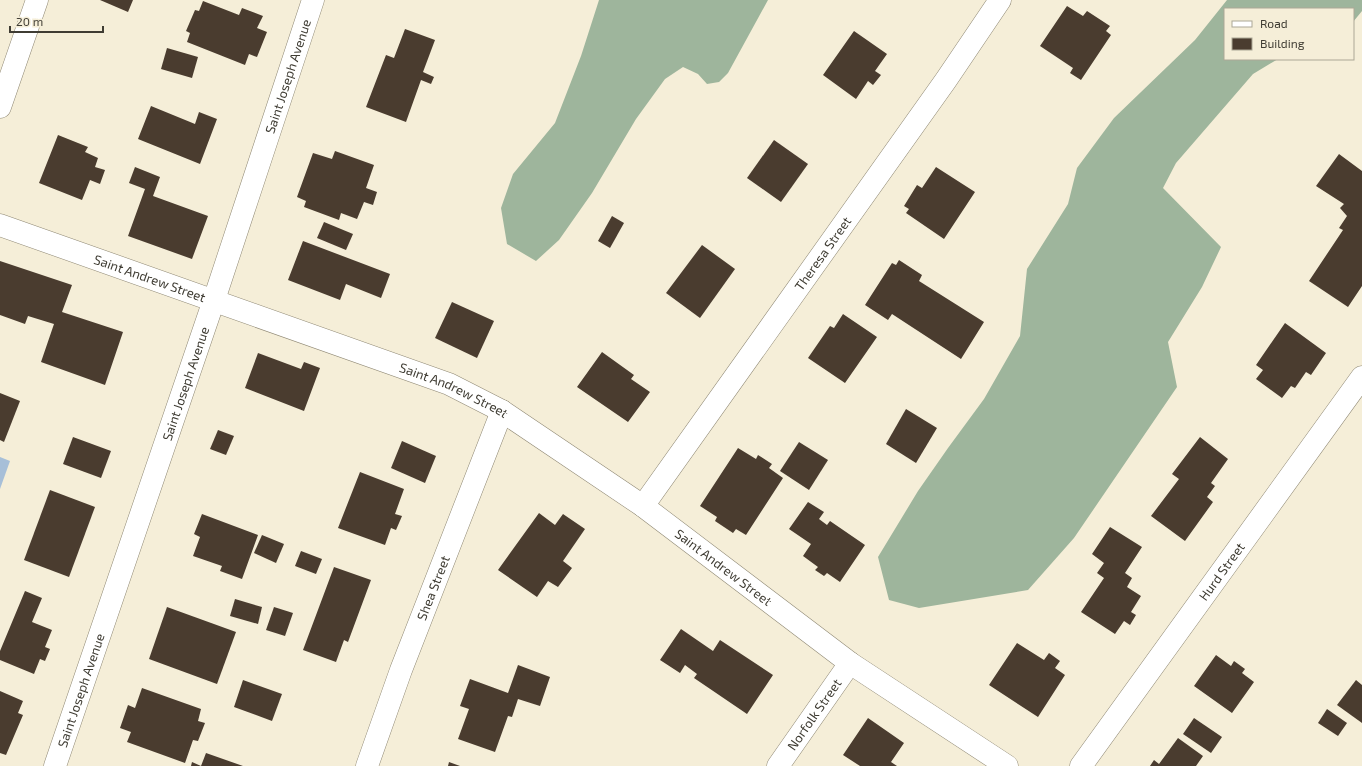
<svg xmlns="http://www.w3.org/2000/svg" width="1362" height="766" font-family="'Exo 2',sans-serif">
<rect width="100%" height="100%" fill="#f5eed8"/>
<g fill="#9eb59c">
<path d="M599,0h169l-40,73 -9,9 -12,2 -9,-10 -15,-7 -18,12 -29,40 -44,74 -33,47 -23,21 -29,-17 -6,-36 12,-34 42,-51 26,-67z"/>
<path d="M1227,0h135v11l-9,11v-13h-128v50h53l-25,15 -77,89 -13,25 58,59 -19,40 -34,55 9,45 -103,151 -46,52 -109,18 -30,-8 -11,-43 40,-66 30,-43 36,-49 36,-63 7,-67 41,-65 9,-36 37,-50 81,-78z"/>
</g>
<path fill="#a7bfd8" d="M0,457l10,4 -10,28z"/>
<g fill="#4a3c2f">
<path d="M100,0h33l-5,12z"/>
<path d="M203,1l36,14 3,-7 21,8 -6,12 10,4 -10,25 -8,-3 -4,11 -58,-23 3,-9 -4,-2 9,-21 4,1z"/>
<path d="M1067,6l16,10 4,-5 23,15 -4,5 5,4 -30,45 -11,-7 3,-5 -33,-22z"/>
<path d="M405,29l30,11 -12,32 11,5 -3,7 -10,-4 -15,42 -40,-15 20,-52 8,3z"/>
<path d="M854,31l33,23 -12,17 6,4 -8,10 -5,-4 -12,18 -33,-24z"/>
<path d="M167,48l31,9 -6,21 -31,-9z"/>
<path d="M151,106l44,18 4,-12 18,7 -17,45 -62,-25z"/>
<path d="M58,135l30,12 -3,5 13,6 -3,9 10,3 -5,14 -10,-4 -8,20 -43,-17z"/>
<path d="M774,140l34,24 -27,38 -34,-24z"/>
<path d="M335,151l39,14 -8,23 11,4 -4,13 -9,-3 -7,17 -16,-6 -2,7 -35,-13 2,-6 -9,-4 16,-44 19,6z"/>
<path d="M1339,154l23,17v115l-14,21 -39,-26 34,-51 -4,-2 8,-12 -7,-8 4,-4 -28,-18z"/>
<path d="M135,167l25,10 -7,19 55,20 -16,43 -64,-23 17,-47 -16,-6z"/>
<path d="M936,167l39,25 -31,47 -38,-26 3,-4 -5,-3 13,-21 5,3z"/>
<path d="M612,216l12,7 -14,25 -12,-7z"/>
<path d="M324,222l29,12 -7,16 -29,-12z"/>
<path d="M303,241l87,33 -9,24 -35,-14 -6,16 -52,-20z"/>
<path d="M702,245l33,24 -35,49 -34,-25z"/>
<path d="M899,260l23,15 -3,6 65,41 -23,37 -69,-45 -4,6 -23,-15 27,-42 4,2z"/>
<path d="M0,261l72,24 -10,27 61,20 -18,53 -64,-23 13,-38 -26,-8 -3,8 -25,-9z"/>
<path d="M452,302l42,19 -17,37 -42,-20z"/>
<path d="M843,314l34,23 -32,46 -37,-25 22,-32 4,2z"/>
<path d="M1285,323l41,30 -15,22 -5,-3 -11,16 -4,-2 -9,12 -26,-19 7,-9 -7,-5z"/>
<path d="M602,352l32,23 -3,4 19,13 -22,30 -51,-35z"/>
<path d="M258,353l43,16 3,-7 16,6 -16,43 -59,-23z"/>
<path d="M0,393l20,8 -16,41 -4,-2z"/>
<path d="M906,409l31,19 -21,35 -30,-19z"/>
<path d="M218,430l16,6 -8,19 -16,-6z"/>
<path d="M73,437l38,14 -10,27 -38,-14z"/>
<path d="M1200,437l28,22 -17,24 4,3 -8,11 6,5 -28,39 -34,-25 28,-37 -7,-5z"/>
<path d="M402,441l34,15 -11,27 -34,-15z"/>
<path d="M799,442l29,18 -19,30 -29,-19z"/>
<path d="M738,448l18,11 2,-4 14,9 -3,4 14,10 -37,57 -10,-6 -3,4 -18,-12 2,-4 -17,-11z"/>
<path d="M360,472l44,17 -9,25 7,2 -6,14 -5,-2 -6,17 -47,-17z"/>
<path d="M50,490l45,17 -26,70 -45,-17z"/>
<path d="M808,502l16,10 -5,7 8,6 3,-4 35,24 -25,37 -13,-9 -3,3 -9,-6 3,-3 -15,-11 8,-12 -22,-15z"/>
<path d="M539,513l16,12 8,-11 22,15 -22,32 9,7 -14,19 -10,-6 -11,16 -39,-27z"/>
<path d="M202,514l56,21 -16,44 -22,-8 2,-5 -29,-10 7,-19 -6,-3z"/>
<path d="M1110,527l32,20 -17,26 7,5 -5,9 14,9 -10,16 5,3 -6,10 -6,-4 -9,13 -34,-22 23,-34 -7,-5 7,-10 -12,-9z"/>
<path d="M262,535l22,9 -8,19 -22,-10z"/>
<path d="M301,551l21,8 -6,15 -21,-8z"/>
<path d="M334,567l37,13 -23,62 -4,-2 -8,22 -33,-12z"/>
<path d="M25,591l17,7 -10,24 20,8 -7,17 5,2 -5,12 -5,-2 -6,15 -34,-14v-9z"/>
<path d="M235,599l27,8 -4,17 -28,-8z"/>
<path d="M167,607l69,25 -19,52 -68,-25z"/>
<path d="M274,607l19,6 -8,23 -19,-6z"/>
<path d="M681,629l32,22 7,-11 53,35 -26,39 -53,-36 3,-4 -12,-9 -5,8 -20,-13z"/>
<path d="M1017,643l27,17 5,-7 11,8 -5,7 10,7 -27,42 -49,-32z"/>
<path d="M1216,655l15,11 3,-5 11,8 -3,4 12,9 -22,31 -38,-27z"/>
<path d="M518,665l32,12 -10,29 -22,-7 -6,18 -4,-1 -13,36 -37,-13 11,-30 -9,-3 10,-27 38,14z"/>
<path d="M243,680l39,14 -10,27 -38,-14z"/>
<path d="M1356,680l6,5v38l-25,-18z"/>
<path d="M142,688l59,21 -3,12 7,2 -7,18 -5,-1 -8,23 -58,-21 4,-10 -11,-4 8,-23 7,3z"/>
<path d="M0,691l23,10 -5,12 5,2 -17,40 -6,-2z"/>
<path d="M1327,709l20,14 -9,13 -20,-13z"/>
<path d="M868,718l36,25 -13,19 6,4h-37l-17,-11z"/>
<path d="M1194,718l28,19 -11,16 -28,-19z"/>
<path d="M1178,738l25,18 -7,10h-46l4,-6 5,4z"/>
<path d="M206,753l37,13h-52l1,-4 9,4z"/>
<path d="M449,762l11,4h-12z"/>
</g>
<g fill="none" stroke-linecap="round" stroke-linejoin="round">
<g stroke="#8f8874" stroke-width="23">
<g id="minor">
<path d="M0,107l37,-107"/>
<path id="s1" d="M0,225l449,159 53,27 141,95 207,157 157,103"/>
<path id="s2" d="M643,506l303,-426 54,-80"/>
<path id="s3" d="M55,766l159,-466 99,-300"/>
<path id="s4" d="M367,766l34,-96 101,-259"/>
<path id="s5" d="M778,766l72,-103"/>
<path id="s6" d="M1081,766l281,-389"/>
</g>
</g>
<use href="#minor" stroke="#fff" stroke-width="22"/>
</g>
<g text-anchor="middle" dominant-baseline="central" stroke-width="4" stroke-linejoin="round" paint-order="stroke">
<g font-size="13" fill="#3f3c33" stroke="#f5eed8">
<text stroke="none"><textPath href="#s3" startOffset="728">Saint Joseph Avenue</textPath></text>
<text stroke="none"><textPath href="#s2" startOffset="310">Theresa Street</textPath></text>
<text stroke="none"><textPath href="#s1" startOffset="159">Saint Andrew Street</textPath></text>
<text stroke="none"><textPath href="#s3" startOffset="404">Saint Joseph Avenue</textPath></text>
<text stroke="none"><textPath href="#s1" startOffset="483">Saint Andrew Street</textPath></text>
<text stroke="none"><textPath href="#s1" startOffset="807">Saint Andrew Street</textPath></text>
<text stroke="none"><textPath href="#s6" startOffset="240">Hurd Street</textPath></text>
<text stroke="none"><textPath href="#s4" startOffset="190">Shea Street</textPath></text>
<text stroke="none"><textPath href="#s3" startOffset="80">Saint Joseph Avenue</textPath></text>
<text stroke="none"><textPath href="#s5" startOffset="63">Norfolk Street</textPath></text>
</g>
</g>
<rect x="1224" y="8" width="130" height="52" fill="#f5eed8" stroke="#aca796"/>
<rect x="1232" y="21" width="20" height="6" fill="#ffffff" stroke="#aca796"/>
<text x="1260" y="28" font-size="12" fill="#3f3c33">Road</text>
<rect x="1232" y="38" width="20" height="12" fill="#4a3c2f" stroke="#aca796"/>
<text x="1260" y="48" font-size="12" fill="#3f3c33">Building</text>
<path d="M10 26v6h93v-6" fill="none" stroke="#3f3c33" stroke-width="2"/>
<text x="16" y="26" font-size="12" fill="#3f3c33" stroke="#f5eed8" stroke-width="3" paint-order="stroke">20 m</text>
</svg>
